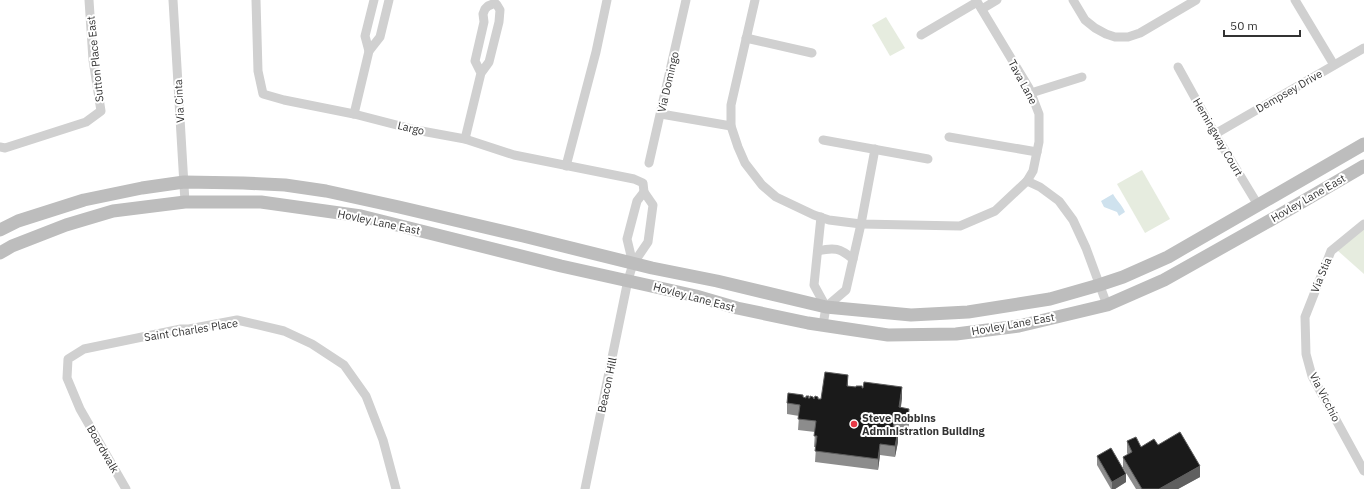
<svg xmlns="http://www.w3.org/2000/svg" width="1364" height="489" font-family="'IBM Plex Sans',sans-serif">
<rect width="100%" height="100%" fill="#fff"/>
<g fill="#e6ecdf">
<path d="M886,17l19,31 -15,8 -18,-31z"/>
<path d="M1142,170l28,49 -25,14 -28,-49z"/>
<path d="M1364,228v46l-27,-24z"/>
</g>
<path fill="#cfe2ee" d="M1113,194c4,7 9,11 12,18l-6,4 -2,-4 -13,-5 -3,-6z"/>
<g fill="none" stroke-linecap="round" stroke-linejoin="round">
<g stroke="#d0d0d0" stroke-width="9">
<path d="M173,0l12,202"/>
<path d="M256,0l2,71 5,23 21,6 70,14 62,16 49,9 49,16 120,24 9,4 1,9"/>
<path d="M755,0l-24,105v21l7,21 7,16 17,22 14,12 38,18 15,5 32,4 99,2 35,-15 32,-30 6,-10 6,-29v-28l-10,-26 -53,-88"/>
<path d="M1073,0l12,20 10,8 11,6 9,3h13l12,-4 56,-33"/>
<path d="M1295,0l39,65"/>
<path d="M982,9l15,-9"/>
<path d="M921,35l56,-33"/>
<path d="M746,38l66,15"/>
<path d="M369,51l-4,-15 9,-36"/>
<path d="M1178,67l37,67 43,71"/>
<path d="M1031,93l51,-16"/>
<path d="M354,114l15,-63 11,-14 9,-37"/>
<path d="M661,114l70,12"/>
<path d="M1215,134l149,-86"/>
<path d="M949,137l88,15"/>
<path d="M465,139l16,-66 8,-11 10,-40 1,-12 -3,-5 -2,-2 -7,3 -3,3 -2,5 1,8 -9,39 6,12"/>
<path d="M823,140l105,19"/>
<path d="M0,147l5,1 81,-26 15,-11 -8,-51 -4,-60"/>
<path d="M649,163l37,-163"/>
<path d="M566,166l30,-114 11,-52"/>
<path d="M1027,181l13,6 19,14 14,19 13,28 21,57"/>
<path d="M644,192l9,13 -5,37 -15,22 -6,-25 10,-38z"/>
<path d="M821,217l-7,68 12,22"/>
<path d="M1364,224l-33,27 -26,66 1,37 6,22 52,95"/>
<path d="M818,251c16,-4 22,-3 35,8"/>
<path d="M823,325l3,-18 20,-17 15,-66 14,-75"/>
<path d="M126,489l-46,-80 -13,-31 1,-19 16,-10 97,-20h8l48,-9 47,11 28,13 32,21 22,31 17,44 13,49"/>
<path d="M585,489l43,-209 5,-16"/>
</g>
<g stroke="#bdbdbd" stroke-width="13">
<path d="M0,230l18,-9 66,-21 58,-12 42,-6 59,1 42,2 41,6 73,16 124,29 129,32 65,13 109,26 85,8 57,-3 82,-13 49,-14 24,-8 45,-20 196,-113"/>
<path d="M0,253l12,-7 54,-21 47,-14 72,-9h76l100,14 200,50 135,30 41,12 71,15 80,12 68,-1 63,-8 88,-21 57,-25 105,-59 95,-55"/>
</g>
</g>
<g fill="#8c8c8c">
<path d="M848,386l14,2 40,10 -1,9 8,13 -1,10 -14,-1v1l4,12 -3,15 -15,-2 -2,15 -63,-8 1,-15h-2l1,-15 -17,-2 1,-14 -12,-2v-11l16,-6 18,2z"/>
<path d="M1127,441l14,6 59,30 -22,12h-42l-13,-21v-11l5,-2 -1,-2z"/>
<path d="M1097,456l29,26 -11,7h-4l-14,-24z"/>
</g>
<g fill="#5f5f5f">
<path d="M848,375v11l-1,11v-11z"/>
<path d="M902,387v11l-3,20v-11z"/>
<path d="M909,409v11l-1,10v-11z"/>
<path d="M894,417v12l-1,12v-11z"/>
<path d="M898,431v11l-3,15v-11z"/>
<path d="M880,444v11l-2,15v-11z"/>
<path d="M1200,466v11l-22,12h-19z"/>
<path d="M1126,474v8l-11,7h-3v-7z"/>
</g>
<g fill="#1a1a1a" stroke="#5f5f5f">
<path d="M825,372l23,3 -1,11 9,1v-1h6v2h1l1,-6 38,5 -3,20 10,2 -1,10 -14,-2 -1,13 5,1 -3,15 -15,-2 -2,15 -63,-8 2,-15h-3l2,-15 -18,-2 2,-14 -13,-2 1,-10 15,2v2l3,1v-2h3l-1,2h2v-2l3,1 1,2 1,-3 3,1v2h3z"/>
<path d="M1180,432l20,34 -41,23h-17l-19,-32 9,-5 -5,-11 9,-4 5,10 13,-8 4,6z"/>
<path d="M1111,448l15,26 -14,8 -15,-26z"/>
</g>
<circle fill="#e63946" stroke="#fff" stroke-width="1.5" cx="854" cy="424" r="4"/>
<g text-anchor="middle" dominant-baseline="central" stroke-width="4" stroke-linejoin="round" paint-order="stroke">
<g font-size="11" fill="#333" stroke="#fff">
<text transform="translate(95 59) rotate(-96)">Sutton Place East</text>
<text transform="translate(668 82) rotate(-77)">Via Domingo</text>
<text transform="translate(1023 82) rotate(62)">Tava Lane</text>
<text transform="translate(1289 91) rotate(-30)">Dempsey Drive</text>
<text transform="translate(179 101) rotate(-93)">Via Cinta</text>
<text transform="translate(411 128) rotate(13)">Largo</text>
<text transform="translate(1218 137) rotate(60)">Hemingway Court</text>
<text transform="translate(1308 198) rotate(-30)">Hovley Lane East</text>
<text transform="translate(379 222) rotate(12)">Hovley Lane East</text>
<text transform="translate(1321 275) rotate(-68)">Via Stia</text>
<text transform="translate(694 297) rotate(15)">Hovley Lane East</text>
<text transform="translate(1013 324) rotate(-10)">Hovley Lane East</text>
<text transform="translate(191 330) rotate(-9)">Saint Charles Place</text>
<text transform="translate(607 385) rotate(-78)">Beacon Hill</text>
<text transform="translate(1325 397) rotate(63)">Via Vicchio</text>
<text transform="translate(103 449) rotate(60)">Boardwalk</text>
</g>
<g font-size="11" font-weight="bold" fill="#333" stroke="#fff" text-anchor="start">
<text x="862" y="418">Steve Robbins<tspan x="862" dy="13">Administration Building</tspan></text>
</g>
</g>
<path d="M1224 30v6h76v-6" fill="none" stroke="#333333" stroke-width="2"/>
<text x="1230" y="30" font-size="12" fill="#333333" stroke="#ffffff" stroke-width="3" paint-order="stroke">50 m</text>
</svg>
